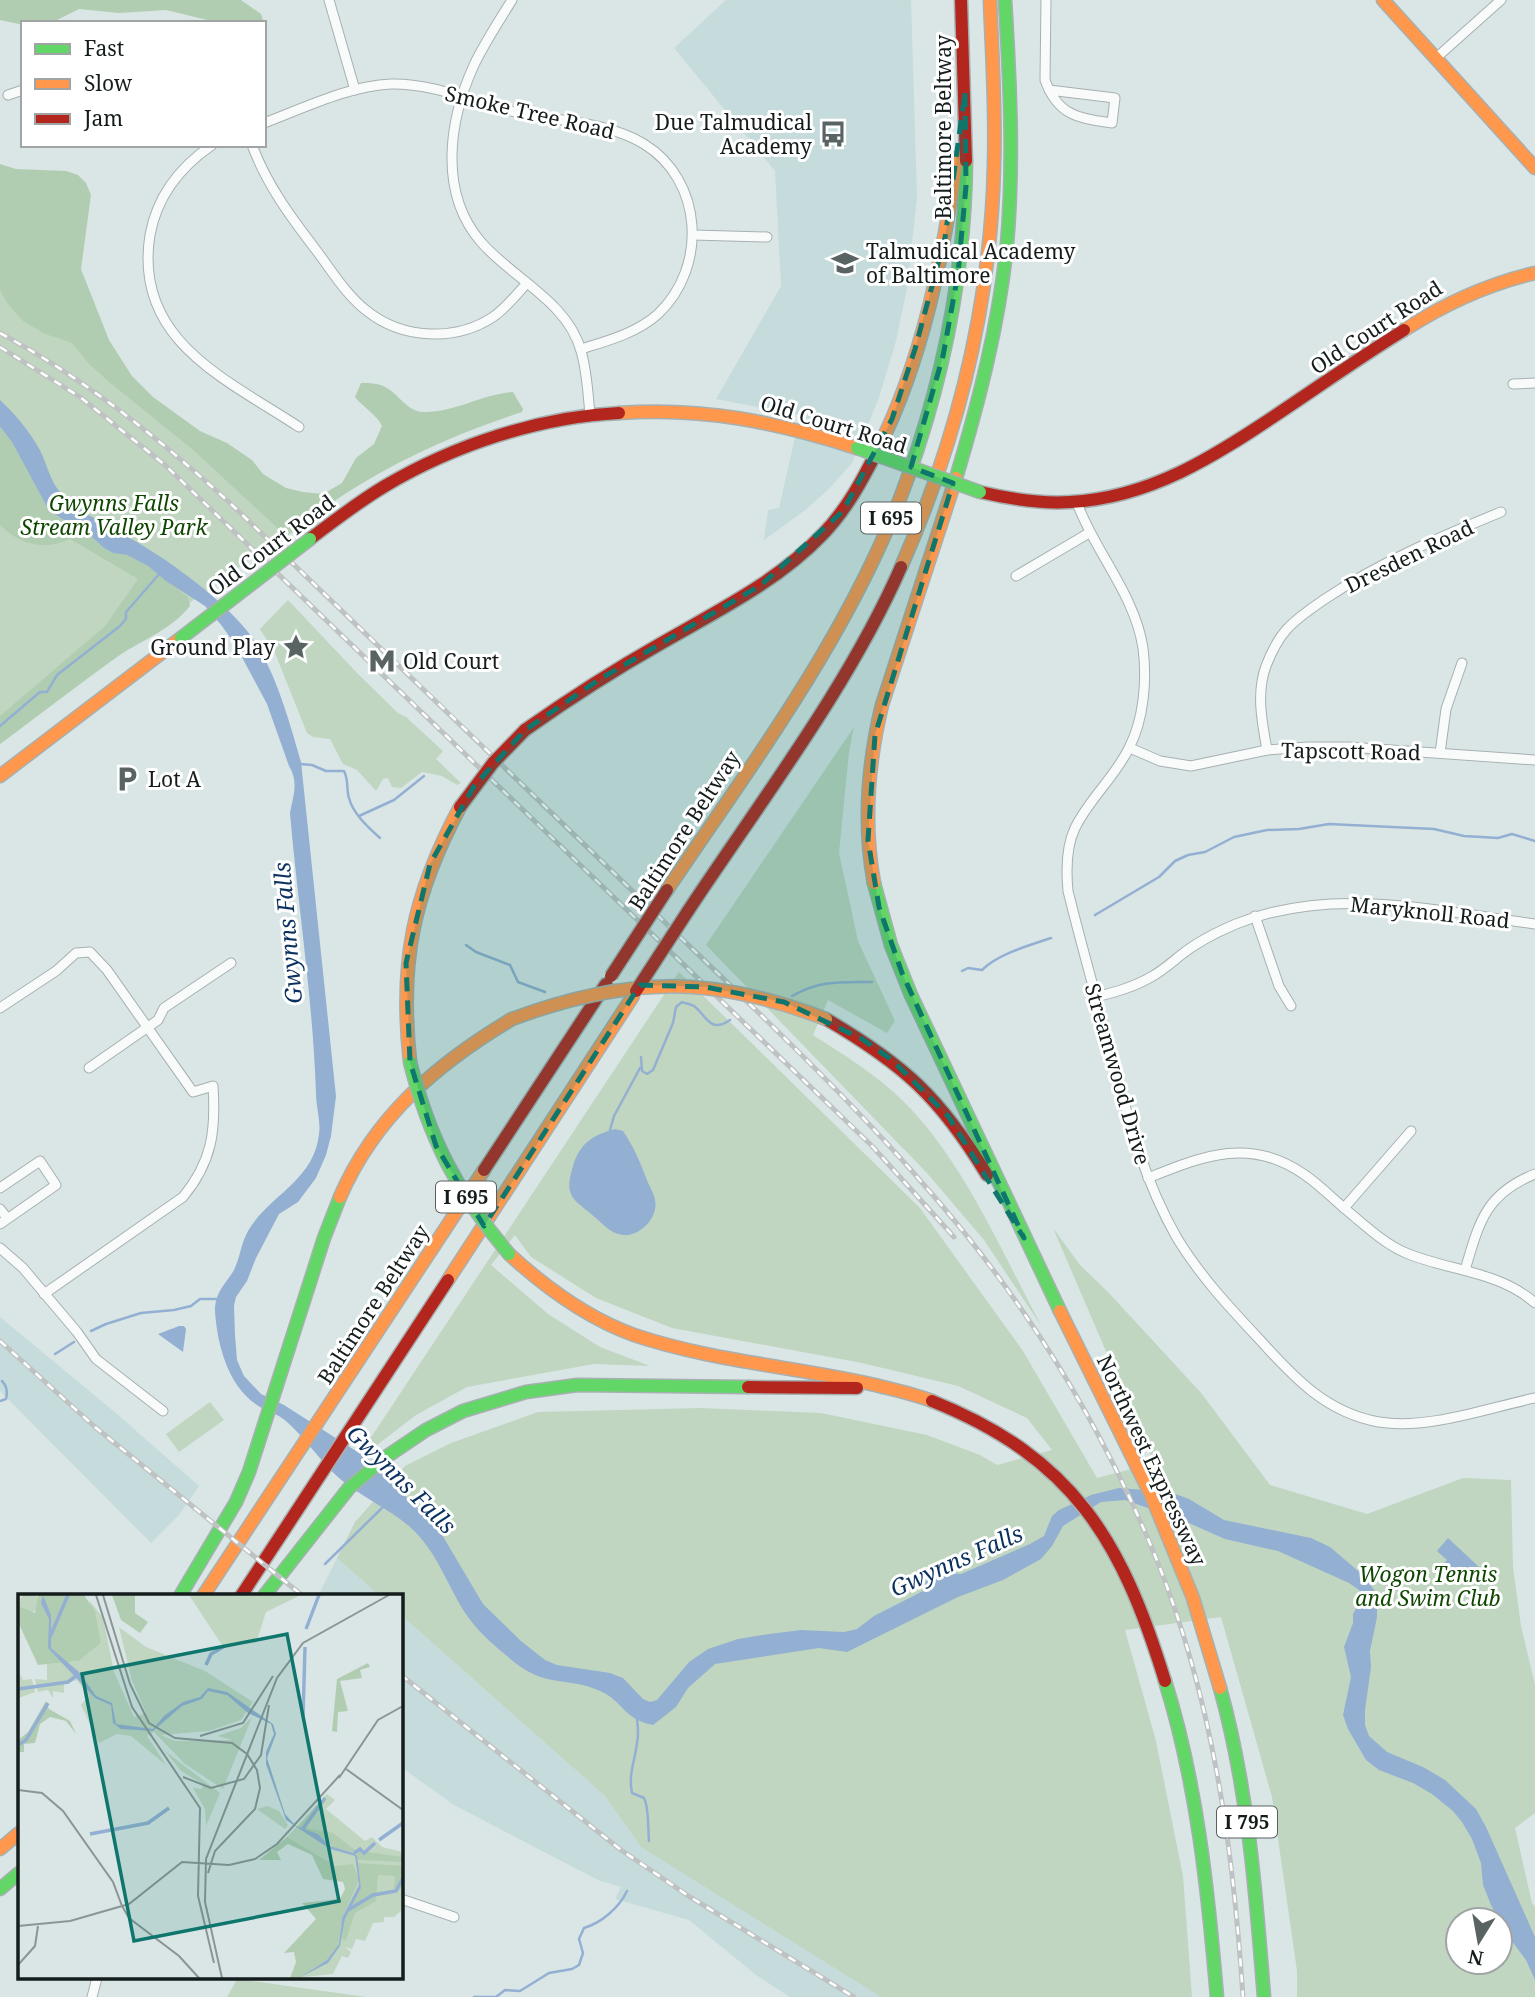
<svg xmlns="http://www.w3.org/2000/svg" width="1535" height="1997" font-family="'Noto Serif',serif">
<rect width="100%" height="100%" fill="#dae6e6"/>
<g fill="#c6dbdb">
<path d="M726,0h185l6,198 -10,90 -11,53 -17,57 -27,65 -24,27 -24,21 -40,29 4,-30 11,-2 21,-93 -84,-16 65,-113 -6,-115 -101,-123z"/>
<path d="M0,1317l117,97 82,72 -20,29 -28,28 -151,-152z"/>
<path d="M337,1558l43,38h-62z"/>
<path d="M401,1615l203,180 37,52 240,150h-91l-34,-22 -67,-55 -74,-21 6,-12 -23,-7 -144,-75 -53,-38z"/>
</g>
<g fill="#c0d6c1" fill-rule="evenodd">
<path d="M0,203l121,176 141,106 44,39 -79,51 -227,169z"/>
<path d="M288,600l70,74 40,39 8,4 37,34 -7,8 25,24 -4,2 -15,-9 -20,-4 -21,16 -9,-1 -4,-9 -5,1 -7,12 -19,-21 -14,-6 -13,-25 -17,-2 -6,-4 -32,-80 -15,-24z"/>
<path d="M854,727l-5,25 -10,101 19,88 37,80 -8,12 -59,-33 -15,35c31,20 64,40 90,66 61,60 99,152 139,226l-58,-87 -58,-68 -220,-227z"/>
<path d="M679,972l241,236 103,143 74,127 57,-15 -101,-235 27,37 29,28 93,101 68,91 97,29 96,-36 48,2 2,87 8,59 14,59v128l-20,15 17,75 3,4v90h-238v-26l-25,-174 -51,-180 -96,13 31,111 27,135 9,121h-311l-240,-150 -37,-52 -203,-180v-19h-21l-43,-38 18,-36 50,-56 46,-23 87,-31 163,-4 120,5 106,22 53,20 17,10 55,-15 -25,-32 -69,-32 -96,-23 -190,-35 -76,-30 -65,-41 -16,-22 -24,30 57,49 52,33 50,19 -56,-2 -127,23 -51,28 -44,34 -4,-7zM1458,1920h42v42h-42z"/>
<path d="M210,1402l14,18 -45,32 -13,-18z"/>
<path d="M237,1979l129,18h-139z"/>
</g>
<g fill="#b1cdb1">
<path d="M0,0h241l20,14 3,9h-44l-54,-13 -47,3 -40,-4 -22,11 -18,3 -20,1 -19,-4z"/>
<path d="M0,164l16,5 50,2 12,4 8,8 5,12 -10,74 28,71 23,36 21,21 47,34 27,12 25,17 11,14 23,14 17,4 20,2 19,-11 14,-25 18,-14 8,-18c-6,-12 -18,-18 -27,-29l6,-14c9,0 18,0 26,5 12,7 20,23 36,24 31,1 59,-18 90,-20l10,17 -1,3c-83,27 -160,64 -228,119l-10,3 -92,-85 -83,-67 -21,-19 -16,-20 -27,-9 -22,-13 -16,-18 -7,-13z"/>
<path d="M0,428l12,14 34,63 10,10 36,22 12,11 9,5 14,2 21,11 40,31 2,9c-20,25 -51,35 -76,53 -39,27 -76,57 -114,85v-28l105,-90 33,-47 -68,-40c-26,12 -50,6 -70,-14z"/>
</g>
<g fill="#93b0d2">
<path d="M0,400c14,13 27,28 37,45 9,14 12,35 23,47 19,22 60,39 85,55 36,22 93,64 114,101 20,35 31,76 42,114l35,334 -5,40 -5,19 -10,23 -18,24 -19,12 -23,44 -9,23 -11,16 -2,9 1,29 2,25 7,16 17,18 23,11 83,53 29,25 10,14 32,31 45,76 38,37 24,19 12,5 53,8 13,5 20,21 7,3 7,-2 32,-38 19,-13 30,-10 31,-5 32,-4 43,2 13,-3 17,-13 49,-25 3,-10c11,-7 22,-9 35,-7l69,-30 14,-8 8,-20 7,-6 32,-15 28,-7 51,4 19,7 35,21 87,18 19,9 34,29 10,14 3,11v16l-7,34 1,16 -6,43v15l4,11 18,16 36,15 22,13 31,29 10,18 49,110v43l-9,-20 -24,-32 -11,-23 -8,-20 -2,-22 -9,-24 -10,-17 -9,-11 -21,-17 -19,-11 -34,-13 -13,-10 -18,-31 -5,-14 8,-38 -7,-30 9,-24v-9l9,-16 -3,-8 -10,-7 -71,-32 -53,-12 -43,-19 -57,-20 -24,2 -38,24 -11,20 -11,13 -38,21 -45,17 -111,55 -28,-4 -104,16 -27,24 -12,19 -23,18c-30,-6 -30,-24 -53,-34 -30,-14 -53,-4 -82,-26 -15,-12 -35,-28 -47,-44 -20,-26 -29,-59 -52,-85 -22,-25 -55,-36 -80,-58 -19,-17 -33,-39 -52,-56 -8,-8 -21,-11 -30,-17 -29,-19 -40,-61 -42,-94 0,-19 10,-26 19,-41 6,-12 7,-27 14,-39 21,-36 66,-50 71,-97 2,-12 -3,-27 -3,-40 -3,-94 -18,-187 -26,-281 3,-17 9,-31 -1,-47l-22,-62 -31,-58 -14,-20 -17,-20 -39,-25 -18,-15 -21,-11 -14,-2 -9,-5 -12,-11 -36,-22 -10,-10 -34,-63 -12,-15z"/>
<path d="M615,1129l8,2c11,16 17,31 24,49 2,6 7,13 8,20 4,17 -15,37 -32,35 -13,-2 -18,-9 -27,-17 -22,-19 -33,-20 -23,-52 7,-23 20,-31 42,-37z"/>
<path d="M179,1326h5l2,3 -3,23 -25,-18z"/>
<path d="M1448,1538l31,29 -11,12 -10,-9 -12,12 -10,-9 11,-13 -10,-9z"/>
</g>
<g fill="none" stroke-linecap="round" stroke-linejoin="round">
<g stroke="#93b0d2" stroke-width="2.5">
<path d="M0,726l40,-34h7l10,-17 63,-49 6,-7v-7l35,-40"/>
<path d="M300,764l12,1 14,6h18c5,10 2,18 5,27 4,16 20,30 31,40"/>
<path d="M359,816l35,-16 30,-24"/>
<path d="M1095,915l64,-38 16,-16 13,-6 17,-3 29,-15 33,-7 32,-1 30,-5 105,5 30,7 34,2 14,-4 23,7"/>
<path d="M466,945l10,7 34,13 8,17 27,10"/>
<path d="M962,971l6,-3 14,2c16,-16 48,-25 69,-32"/>
<path d="M792,996c29,-16 48,-14 80,-14"/>
<path d="M641,1057l1,14 5,3 6,-4 20,-47 3,-16 6,-5c2,1 11,3 12,4 13,10 16,28 36,14"/>
<path d="M610,1130l4,-14 26,-48"/>
<path d="M91,1331l15,-7 35,-11 33,-3 17,-4 9,-7h16"/>
<path d="M55,1354l19,-12"/>
<path d="M0,1401l6,-2c2,-8 1,-13 -4,-18"/>
<path d="M325,1564l60,-59"/>
<path d="M637,1719c1,8 2,16 0,24 -2,18 -9,31 -5,50l12,5c5,9 4,31 5,43"/>
<path d="M474,1997h22l9,-7 15,1 29,-18 23,-4 7,-4 4,-12 -4,-14 5,-11c17,-5 35,-20 43,-37"/>
</g>
<g stroke="#a7b0b0" stroke-width="11">
<g id="street">
<path d="M329,0l26,90"/>
<path d="M512,0c-13,21 -27,42 -38,65 -25,55 -36,127 7,177 31,36 87,60 100,109 6,20 7,43 9,64"/>
<path d="M1046,0l-1,80c13,36 33,38 67,43l3,-25 -66,-8"/>
<path d="M1436,58l65,-58"/>
<path d="M8,95l15,-5"/>
<path d="M264,123c40,-15 84,-37 127,-39 43,-1 83,19 124,28 43,10 91,9 129,32 59,36 64,123 14,170 -21,19 -51,27 -77,35"/>
<path d="M212,145c-32,22 -55,51 -62,90 -17,105 76,144 149,192"/>
<path d="M252,145c15,40 38,71 64,105 16,21 30,45 51,61 35,28 88,31 126,6 13,-9 23,-22 34,-34"/>
<path d="M693,235l74,2"/>
<path d="M1513,384l22,-1"/>
<path d="M1077,503c18,49 58,92 66,145 4,32 1,71 -14,100 -14,29 -40,51 -54,80 -9,19 -9,42 -7,63 13,53 28,105 42,158 17,66 33,130 67,189 23,38 53,70 83,102 34,38 67,73 119,82 49,8 108,-14 156,-24"/>
<path d="M1016,576l73,-43"/>
<path d="M1130,748l30,13 31,5 76,-16 41,-3h40l187,13"/>
<path d="M1267,750c-5,-28 -11,-57 -1,-84 5,-13 12,-27 21,-37 11,-12 25,-21 38,-30 55,-37 115,-62 176,-87"/>
<path d="M1440,753l6,-44 16,-46"/>
<path d="M1255,916l24,70 12,20"/>
<path d="M1096,997c19,-5 38,-10 55,-20 11,-6 20,-14 30,-22 16,-13 36,-23 55,-31 96,-39 200,-13 299,0"/>
<path d="M0,1008l56,-37 20,-18 14,-1 17,18 86,122 20,-6c3,45 -1,76 -30,111l-139,97"/>
<path d="M89,1068l69,-48 6,-12 67,-45"/>
<path d="M1148,1178c55,-22 102,-42 157,-3 16,11 30,26 45,38 18,15 35,31 56,40 43,18 93,18 129,50"/>
<path d="M0,1188l40,-27 16,24 -56,39"/>
<path d="M1344,1208l67,-77"/>
<path d="M0,1209l7,9"/>
<path d="M0,1248l23,20 54,64 19,27 67,52"/>
<path d="M1465,1270c14,-47 20,-76 70,-96"/>
<path d="M401,1899l53,18"/>
<path d="M92,1997l5,-19"/>
</g>
</g>
<g stroke="#a7b0b0" stroke-width="15">
<g id="fast">
<path d="M908,477c36,-101 57,-209 58,-316"/>
<path d="M956,478c23,-77 43,-154 51,-234 7,-81 3,-163 -2,-244"/>
<path d="M874,883l17,62 20,50 149,316"/>
<path d="M180,1596l56,-94 13,-30 75,-234 16,-41"/>
<path d="M264,1596l85,-108 37,-31 40,-27 37,-19 63,-19 51,-7 171,2"/>
<path d="M1165,1681c32,102 43,210 52,316"/>
<path d="M1220,1688c28,100 36,206 44,309"/>
<path d="M0,1889l19,-16"/>
</g>
</g>
<g stroke="#a7b0b0" stroke-width="15">
<g id="slow">
<path d="M1383,0l152,168"/>
<path d="M1404,330c42,-27 83,-46 131,-57"/>
<path d="M619,413c85,-6 157,9 238,35"/>
<path d="M878,449c45,-90 65,-192 79,-291"/>
<path d="M901,567c56,-127 90,-263 93,-402 2,-55 -2,-110 -4,-165"/>
<path d="M0,776l181,-138"/>
<path d="M874,883c-11,-59 -6,-120 8,-178l74,-227"/>
<path d="M667,890c89,-132 187,-262 241,-413"/>
<path d="M410,1062c-11,-100 3,-167 50,-255"/>
<path d="M340,1197c35,-81 98,-134 172,-178"/>
<path d="M509,1254c37,34 78,64 125,81 77,26 163,32 241,50 20,5 39,9 57,16"/>
<path d="M448,1280l185,-284"/>
<path d="M1060,1311l91,184 42,103 27,90"/>
<path d="M203,1596l281,-426"/>
<path d="M0,1849l19,-16"/>
</g>
</g>
<g stroke="#a7b0b0" stroke-width="15">
<g id="jam">
<path d="M961,0l5,161"/>
<path d="M980,492c30,7 59,12 90,10 80,-4 145,-46 209,-89 42,-28 83,-57 125,-83"/>
<path d="M310,539c24,-18 48,-37 75,-53 69,-41 154,-69 234,-73"/>
<path d="M525,730c44,-31 89,-60 135,-86 57,-33 117,-62 163,-110 24,-25 40,-55 55,-85"/>
<path d="M688,911c72,-109 161,-225 213,-344"/>
<path d="M826,1019c77,45 114,78 161,156"/>
<path d="M484,1170l122,-186"/>
<path d="M748,1387l109,1"/>
<path d="M932,1401c142,57 190,140 233,280"/>
<path d="M241,1596l207,-316"/>
</g>
</g>
<use href="#street" stroke="#f9fbfb" stroke-width="9"/>
<use href="#fast" stroke="#63d668" stroke-width="12"/>
<use href="#slow" stroke="#ff974d" stroke-width="12"/>
<use href="#jam" stroke="#b3261e" stroke-width="12"/>
<g stroke="#bfc2c2" stroke-width="5">
<g id="rail">
<path d="M0,333c85,46 160,106 231,171 139,134 279,268 418,403 94,91 190,180 276,279 97,110 176,237 231,372 57,142 77,288 87,439"/>
<path d="M0,347l80,50 85,68 707,681 82,91"/>
<path d="M0,1341l95,86 208,169"/>
<path d="M401,1675l220,175 69,47 164,100"/>
</g>
</g>
<use href="#rail" stroke="#fff" stroke-width="2.5" stroke-dasharray="8" stroke-linecap="butt"/>
<g stroke="#a7b0b0" stroke-width="15" stroke-linecap="butt">
<g id="fast-bridge">
<path d="M857,448l123,44"/>
<path d="M181,638l129,-99"/>
<path d="M410,1062c19,76 48,132 99,192"/>
</g>
</g>
<g stroke="#a7b0b0" stroke-width="15" stroke-linecap="butt">
<path id="slow-bridge" d="M512,1019c115,-43 199,-44 314,0"/>
</g>
<g stroke="#a7b0b0" stroke-width="15" stroke-linecap="butt">
<g id="jam-bridge">
<path d="M460,807l33,-44 32,-33"/>
<path d="M611,976l56,-86"/>
<path d="M636,991l52,-80"/>
</g>
</g>
<use href="#fast-bridge" stroke="#63d668" stroke-width="12"/>
<use href="#slow-bridge" stroke="#ff974d" stroke-width="12"/>
<use href="#jam-bridge" stroke="#b3261e" stroke-width="12"/>
</g>
<path fill="#0f766e" fill-opacity="0.2" stroke="#0f766e" stroke-width="5" stroke-dasharray="14 9" stroke-linejoin="round" d="M965,93l1,93 -8,88 -15,82 -32,111 42,16 -78,252 -7,105 11,67 23,66 122,265 -76,-122 -56,-56 -30,-21 -78,-37 -79,-15 -65,-2 -156,241 -48,-80 -26,-84 -4,-99 24,-99 44,-78 51,-56 75,-51 161,-94 82,-74 49,-92 23,-70 30,-111z"/>
<defs>
<g id="bus-bare" transform="scale(2.1)"><path d="M-5-6H5V4H4V6H2V4H-2V6H-4V4H-5ZM-3.5-4V0h7V-4ZM-3.5 1.2v1.5H-2V1.2ZM2 1.2v1.5H3.5V1.2Z" fill="#596363" stroke="#fff" stroke-width="2.5" paint-order="stroke"/></g>
<g id="school-bare" transform="scale(2.1)"><path d="M0-5L7-2L0 1L-7-2ZM-4 1L0 2.5L4 1V4Q0 6-4 4Z" fill="#596363" stroke="#fff" stroke-width="2.5" paint-order="stroke"/></g>
<g id="sight-bare" transform="scale(2.1)"><path d="M0-6L1.8-2.2L6-1.7L2.9 1.2L3.7 5.4L0 3.3L-3.7 5.4L-2.9 1.2L-6-1.7L-1.8-2.2Z" fill="#596363" stroke="#fff" stroke-width="2.5" paint-order="stroke"/></g>
<g id="metro-bare" transform="scale(2.1)"><path d="M-5.5 5V-5H-3L0 0L3-5H5.5V5H3V-.5L0 4L-3-.5V5Z" fill="#596363" stroke="#fff" stroke-width="2.5" paint-order="stroke"/></g>
<g id="parking-bare" transform="scale(2.1)"><path d="M-3.5-5.5H1a3.5 3.5 0 0 1 0 7H-1V5.5H-3.5ZM-1-3.4V-.6H.8a1.4 1.4 0 0 0 0-2.8Z" fill="#596363" stroke="#fff" stroke-width="2.5" paint-order="stroke"/></g>
</defs>
<g fill-rule="evenodd">
<use href="#bus-bare" x="833" y="134"/>
<use href="#school-bare" x="845" y="263"/>
<use href="#sight-bare" x="296" y="647"/>
<use href="#metro-bare" x="382" y="661"/>
<use href="#parking-bare" x="127" y="779"/>
</g>
<g text-anchor="middle" dominant-baseline="central" stroke-width="6" stroke-linejoin="round" paint-order="stroke">
<g fill="#fff" stroke="#5a6060" stroke-width="2">
<rect x="861" y="502.5" width="60" height="31" rx="5"/>
<rect x="436" y="1181.5" width="60" height="31" rx="5"/>
<rect x="1217" y="1806.5" width="60" height="31" rx="5"/>
</g>
<g font-size="19" font-weight="bold" fill="#141c1c">
<text x="891" y="518">I 695</text>
<text x="466" y="1197">I 695</text>
<text x="1247" y="1822">I 795</text>
</g>
<g font-size="21" fill="#141c1c" stroke="#fff">
<text transform="translate(530 112) rotate(13)">Smoke Tree Road</text>
<text transform="translate(943 127) rotate(-90)">Baltimore Beltway</text>
<text transform="translate(1376 327) rotate(-33)">Old Court Road</text>
<text transform="translate(834 424) rotate(17)">Old Court Road</text>
<text transform="translate(271 545) rotate(-37)">Old Court Road</text>
<text transform="translate(1409 556) rotate(-26)">Dresden Road</text>
<text transform="translate(1351 751) rotate(1)">Tapscott Road</text>
<text transform="translate(684 830) rotate(-57)">Baltimore Beltway</text>
<text transform="translate(1430 912) rotate(6)">Maryknoll Road</text>
<text transform="translate(1118 1074) rotate(74)">Streamwood Drive</text>
<text transform="translate(373 1304) rotate(-57)">Baltimore Beltway</text>
<text transform="translate(1152 1460) rotate(65)">Northwest Expressway</text>
</g>
<g font-size="21" fill="#141c1c" stroke="#fff" text-anchor="start">
<text x="812" y="122" text-anchor="end">Due Talmudical<tspan x="812" dy="24">Academy</tspan></text>
<text x="866" y="251">Talmudical Academy<tspan x="866" dy="24">of Baltimore</tspan></text>
<text x="275" y="647" text-anchor="end">Ground Play</text>
<text x="403" y="661">Old Court</text>
<text x="148" y="779">Lot A</text>
</g>
<g font-size="21" font-style="italic" fill="#0f4700" stroke="#fff">
<text x="114" y="503">Gwynns Falls<tspan x="114" dy="24">Stream Valley Park</tspan></text>
<text x="1428" y="1574">Wogon Tennis<tspan x="1428" dy="24">and Swim Club</tspan></text>
</g>
<g font-size="23" font-style="italic" fill="#0b315f" stroke="#fff">
<text transform="translate(287 933) rotate(-95)">Gwynns Falls</text>
<text transform="translate(402 1479) rotate(45)">Gwynns Falls</text>
<text transform="translate(956 1560) rotate(-24)">Gwynns Falls</text>
</g>
</g>
<g transform="translate(18 1594)">
<rect width="385" height="385" fill="#dae6e6"/>
<path d="M1 9a10 10 0 1 1 20 0a10 10 0 1 1-20 0ZM171,1h112l-35,17 -10,31 -34,2zM71,6l14,18 11,54 20,45 12,-4 -14,-32 -13,-54 27,20 59,24 48,31 -12,18 -32,11 -48,4 14,6 57,-1 -15,-4 24,-8 11,-11 -29,72 -38,-25 -31,-32 -7,4 19,29 -35,-29 -14,-2 -18,9 -18,-38 8,-9 -12,-16 -13,4v9l-11,-2v7l-5,-8 -10,2 -3,-13 12,1v-16l32,-3 22,-18zM2,80l3,6 9,-1 3,13 -16,6 3,7 -4,-7zM147,157l55,42 -14,33 -1,-17 -12,-21 9,1 1,-5 -22,-13zM309,200l8,6 -9,9 39,32 7,-4 10,10 21,5v57l-9,8h-10v5l-11,1 -8,18 -9,-2 -4,10 -7,-2 6,5 -3,6 -6,-2 -9,18 -39,4 5,-35 53,-55 -39,-34 -28,-15zM250,212l11,5 9,14 -3,4 -28,-20z" fill="#c0d6c1"/>
<path d="M20,1h46l11,16 6,32 -22,18 -41,4 -20,-43v-16l17,7zM94,1h23v18l13,9 -8,11 -19,-13zM350,69l2,4 -10,3 2,8 -22,3 8,30 -10,1 -1,20 -5,-1 5,-52zM28,107l3,8 21,12 6,13 -10,-13 -16,-4 -10,7 -5,19 -11,1v8h-6v-12l10,-8zM309,200l-21,34 27,5 22,17 48,7v5l-46,-2 -1,-7 -23,-6 -15,-13 -20,-7zM269,243l48,29 18,-2 6,16 -17,38 -4,29 -11,13 -28,18h-9l6,-16 -2,-10 -10,1 32,-34 -14,-16 38,-4 5,-10 -2,-7 -20,-3 -11,-24 -24,-11 -11,8 4,8h-22zM339,269l46,3v19l-5,6 -4,-3 1,-12 -17,-1 -2,26 -21,12 -9,27 -4,-1 3,-20 16,-31z" fill="#b1cdb1"/>
<path d="M25,1l8,20v33l28,24 17,24 16,7 4,21 37,5 11,-13 19,-14 17,-5 8,-9 19,4 46,32 3,10 -9,24 18,56 11,12 22,8 12,12 24,7 3,3 4,32 -16,31 -5,27 -12,17 -29,15 28,-18 12,-16 3,-26 17,-33 -4,-29 -25,-7 -44,-29 -20,-56v-12l8,-18 -3,-10 -23,-11 -21,-18 -19,-4 -6,8 -20,7 -29,25 -32,-2 -8,-6 -2,-18 -16,-7 -47,-50 1,-29 -8,-16z" fill="#93b0d2"/>
<path fill="none" stroke="#93b0d2" stroke-width="3.5" d="M288,35l13,-34M32,43l18,-42M188,71l5,-11 14,-8M0,95l50,-7 9,-7M285,123l2,-70M0,151l8,-5 22,-37M284,236l23,-32M72,240l58,-11 21,-15M361,246l24,-17M336,259l6,-4 4,4 11,-10M330,316l25,-15 23,-4 7,-13"/>
<path fill="none" stroke="#8b9595" stroke-width="2" d="M78,1l36,112 68,101 -2,88 16,67M85,1l27,89 19,39 26,15 57,5 15,11 10,16 3,18 -5,21 -40,42 -7,22M182,142l43,-13 30,-47M328,175l57,41M165,183l28,11 33,-9 17,-24 8,-50M321,184l39,-58 25,-14M0,196l24,3 21,18 50,71 9,24M104,312l7,12 50,38 20,22M0,332l52,-5 59,-17 53,-42 47,3 26,-6 22,-15 63,-69M0,371l17,-19 3,-20M204,384l-17,-76 1,-43 71,-181 26,-35 86,-48"/>
<path fill="#0f766e" fill-opacity="0.15" stroke="#0f766e" stroke-width="3.5" d="M269,40l52,267 -205,40 -52,-267z"/>
<rect width="385" height="385" fill="none" stroke="#141c1c" stroke-width="3.5"/>
</g>
<rect x="21" y="21" width="245" height="126" fill="#ffffff" stroke="#a1a4a4" stroke-width="2"/>
<rect x="35" y="44" width="35" height="10" fill="#63d668" stroke="#a1a4a4" stroke-width="2"/>
<text x="84" y="56" font-size="21" fill="#141c1c">Fast</text>
<rect x="35" y="79" width="35" height="10" fill="#ff974d" stroke="#a1a4a4" stroke-width="2"/>
<text x="84" y="91" font-size="21" fill="#141c1c">Slow</text>
<rect x="35" y="114" width="35" height="10" fill="#b3261e" stroke="#a1a4a4" stroke-width="2"/>
<text x="84" y="126" font-size="21" fill="#141c1c">Jam</text>
<g transform="translate(1479 1941) rotate(191)"><circle r="33" fill="#ffffff" stroke="#a1a4a4" stroke-width="2"/>
<path d="M0-5L12 26L0 18L-12 26Z" fill="#596363"/>
<text y="-10" font-size="19" font-weight="bold" text-anchor="middle" fill="#141c1c">N</text>
</g>
</svg>
